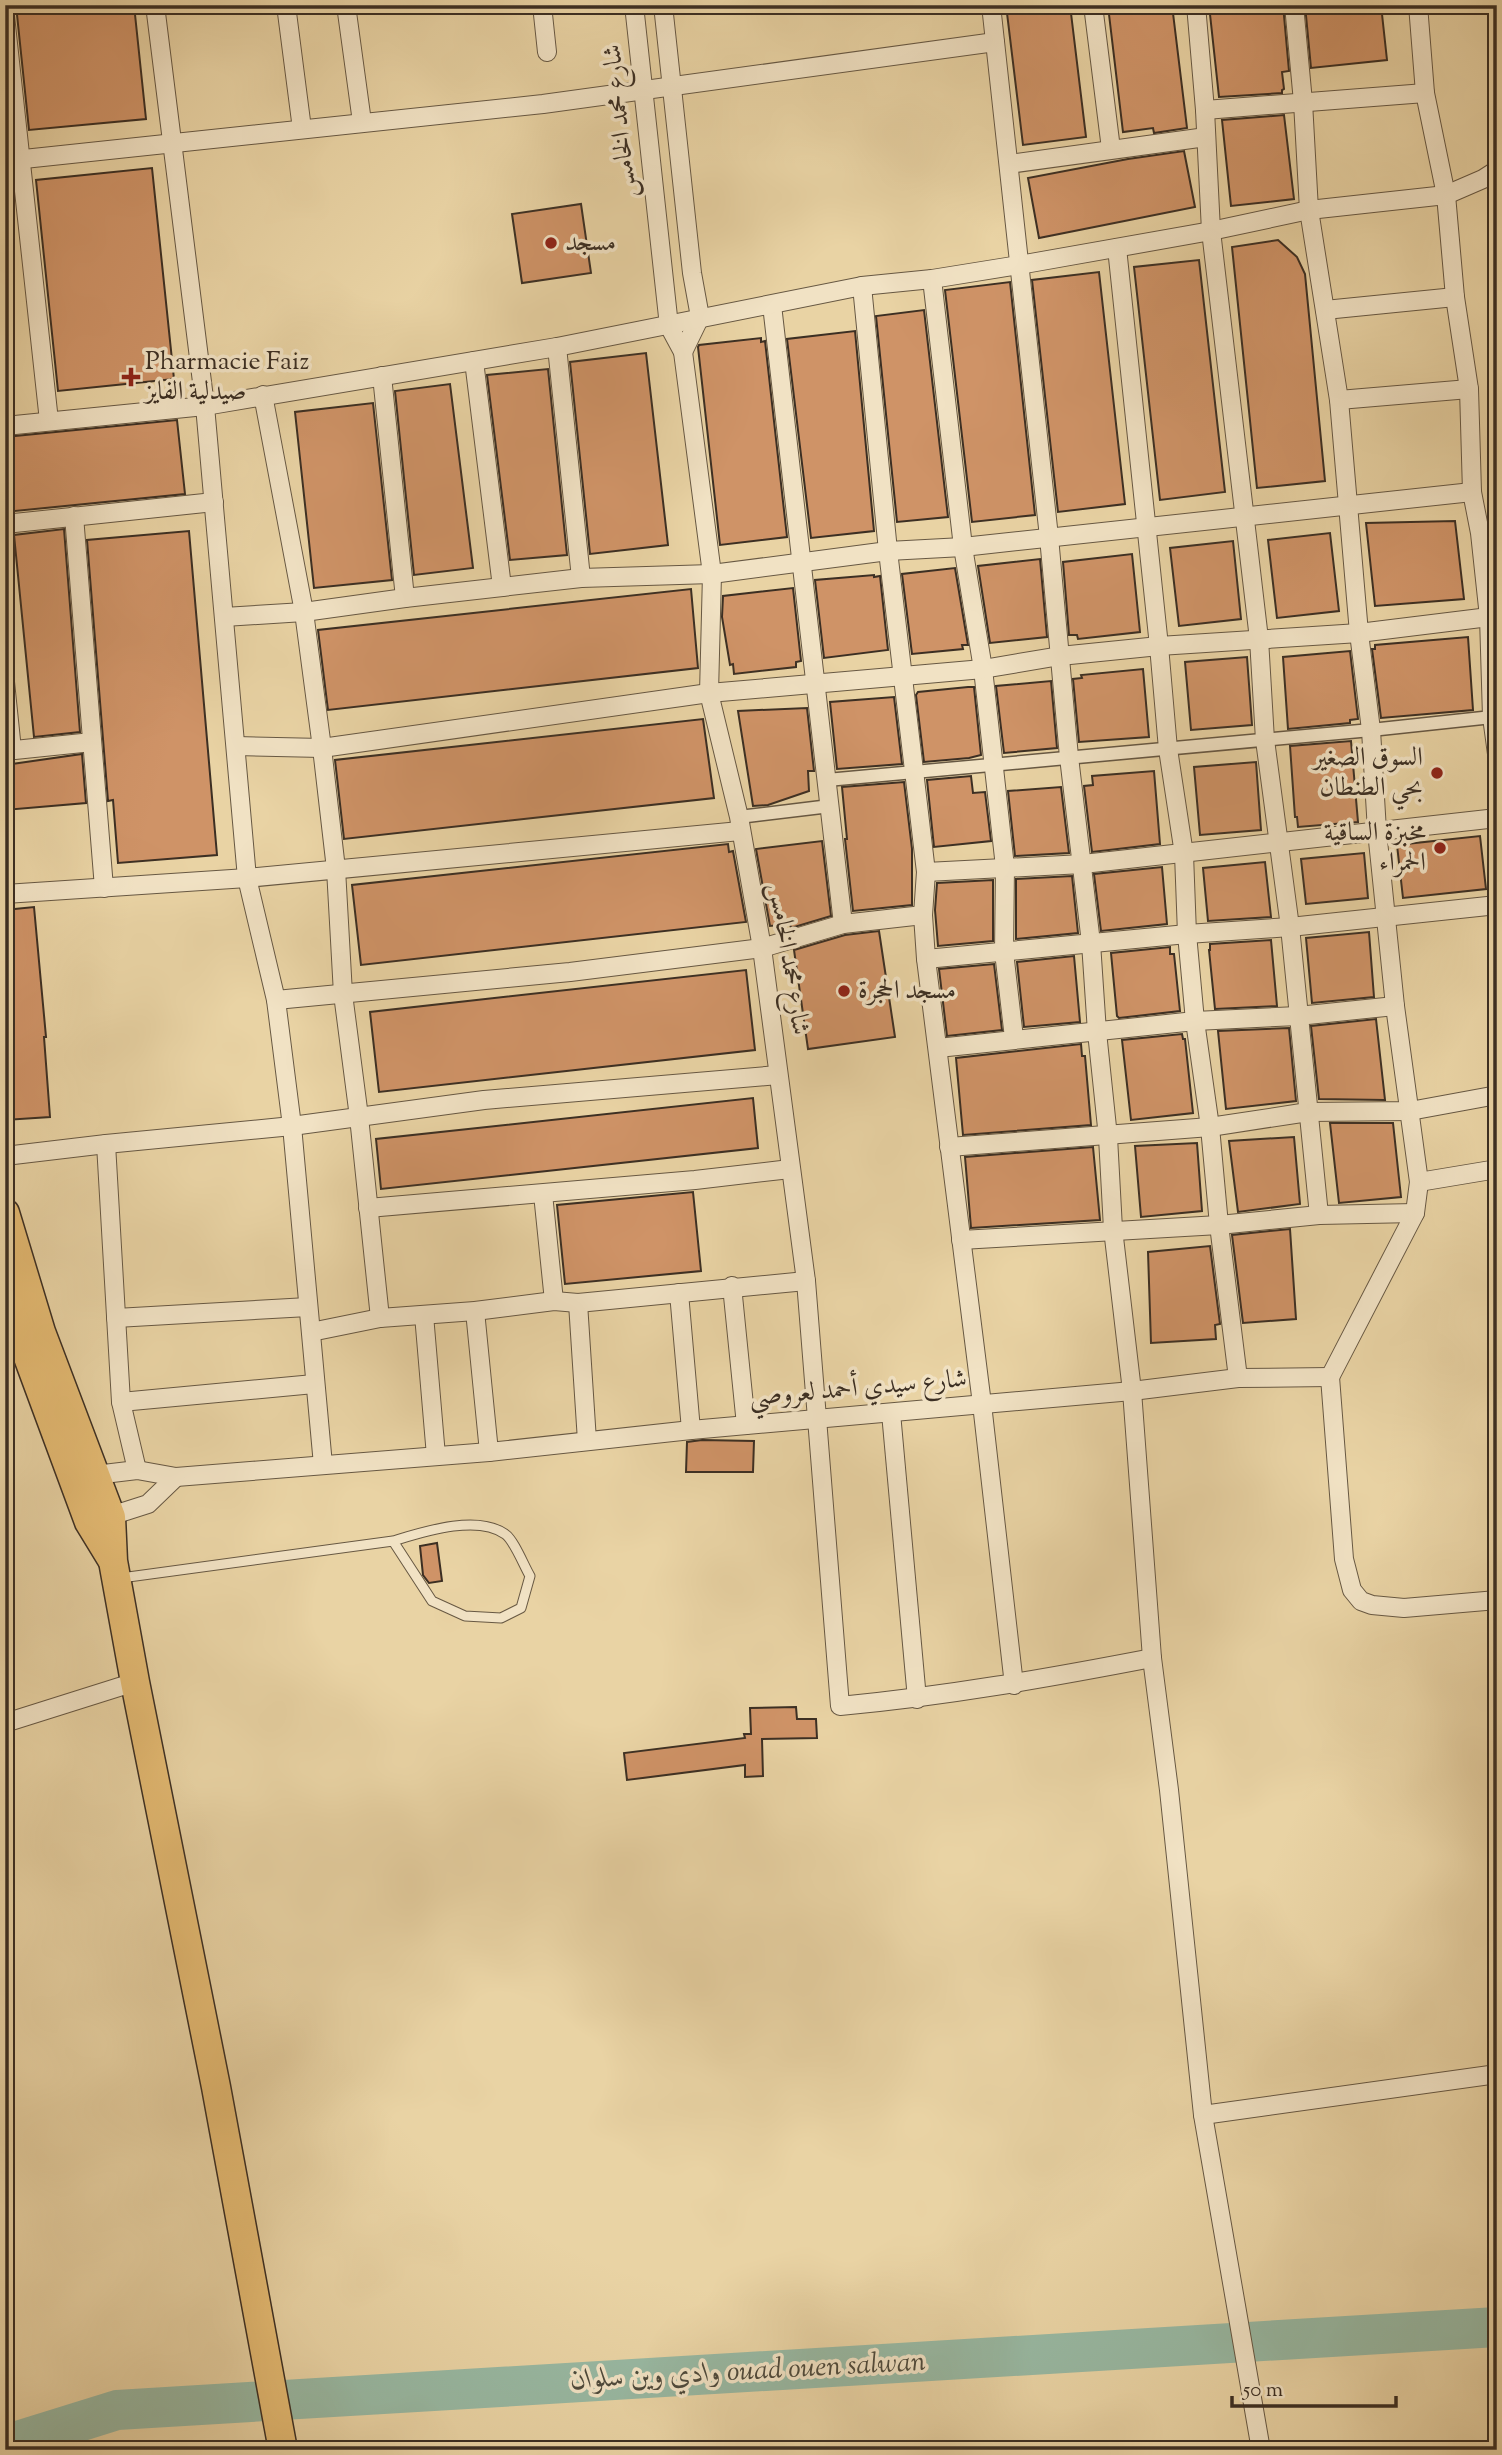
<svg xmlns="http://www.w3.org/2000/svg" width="1502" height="2455" font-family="'Sorts Mill Goudy',Amiri,serif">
<rect width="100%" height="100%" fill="#e9d3a4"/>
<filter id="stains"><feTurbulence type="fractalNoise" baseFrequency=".00286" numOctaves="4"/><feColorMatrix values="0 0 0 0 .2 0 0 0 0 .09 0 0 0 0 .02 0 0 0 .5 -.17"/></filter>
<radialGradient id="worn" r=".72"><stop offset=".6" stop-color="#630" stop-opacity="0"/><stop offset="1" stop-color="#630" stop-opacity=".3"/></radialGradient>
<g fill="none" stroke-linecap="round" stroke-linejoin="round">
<path stroke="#98b8a2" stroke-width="40" d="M5,2445l112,-35 1380,-83"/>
</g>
<g fill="#cf9367" stroke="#3c2f23" stroke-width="2">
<path d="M16,5h118l12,114 -117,11z"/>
<path d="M1070,5l16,132 -63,8 -16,-132z"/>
<path d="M1117,5h55l15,123 -33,5 -1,-5 -30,4 -15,-126z"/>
<path d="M1209,5h74l6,66 -7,1 2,17 -2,1v3l-63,4z"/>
<path d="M1305,5h76l6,55 -76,8z"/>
<path d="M1284,115l10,84 -63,7 -9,-86z"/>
<path d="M1184,151l11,56 -156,31 -11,-60 100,-19z"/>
<path d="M152,168l22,211 -116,12 -22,-211z"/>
<path d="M581,204l10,69 -69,10 -10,-69z"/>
<path d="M1278,240l19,17 8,17 20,207 -68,7 -25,-241z"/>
<path d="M1199,260l26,232 -65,8 -26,-233z"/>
<path d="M1099,272l26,232 -67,8 -26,-232z"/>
<path d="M1010,282l25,233 -63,7 -27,-232z"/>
<path d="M924,310l24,207 -51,5 -21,-206z"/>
<path d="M855,331l19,200 -63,7 -24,-199z"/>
<path d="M761,338v4l4,-1 22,196 -67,8 -22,-198 1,-2z"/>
<path d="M646,353l22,192 -78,9 -20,-192z"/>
<path d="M548,369l19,186 -57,5 -23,-185z"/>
<path d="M450,384l23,184 -59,7 -19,-184z"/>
<path d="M373,403l19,177 -78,8 -19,-176z"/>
<path d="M177,420l8,74 -180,18v-75z"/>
<path d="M1455,521l9,78 -89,7 -9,-83z"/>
<path d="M64,529l16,203 -46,5 -20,-202z"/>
<path d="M189,531l28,324 -99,8 -5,-63 -5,1 -21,-261z"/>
<path d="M1330,533l9,78 -62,7 -9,-78z"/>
<path d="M1233,541l8,78 -62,7 -9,-78z"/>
<path d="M1132,554l8,78 -62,7 -1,-4h-8l-6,-73z"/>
<path d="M1040,559l7,78 -57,6 -12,-77z"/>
<path d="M955,568l13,77h-6l1,4 -51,5 -10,-80z"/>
<path d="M874,575v2l6,-1 8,74 -64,8 -9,-78z"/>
<path d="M793,588l8,73 -5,1v5l-62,7 -1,-10 -3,1 -8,-48 1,-21z"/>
<path d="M691,589l7,79 -370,42 -10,-80z"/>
<path d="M1468,637l5,73 -92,8 -9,-69h3v-4z"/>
<path d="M1350,651l8,68 -8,1v3l-62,6 -5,-72z"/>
<path d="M1247,657l5,68 -61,5 -6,-68z"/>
<path d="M1143,669l6,68 -70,5 -6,-63 9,-1 -1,-3z"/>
<path d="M1051,681l6,67 -53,5 -8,-67z"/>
<path d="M968,687h6l7,68 -12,3 -45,4 -8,-67 2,-3z"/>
<path d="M894,697l8,67 -65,5 -7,-67z"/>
<path d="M807,708l7,63h-6l1,20 -41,14 -15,1 -15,-95z"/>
<path d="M703,719l11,79 -370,41 -9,-79z"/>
<path d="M1351,741l7,81 -60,5 -1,-10h-2l-5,-71z"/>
<path d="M82,754l4,49 -81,7v-45z"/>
<path d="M1256,762l5,68 -61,5 -6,-68z"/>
<path d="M1154,771l6,73 -68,8 -8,-66 9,-1 -1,-9z"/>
<path d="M971,776l2,17 12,-1 6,49 -57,6 -7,-67z"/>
<path d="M904,782l8,67v56l-59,6 -8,-72h2l-5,-52z"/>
<path d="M1061,787l8,66 -54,3 -7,-65z"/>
<path d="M1480,836l6,53 -83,9 -6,-53z"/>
<path d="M822,841l9,75 -40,12 -1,-4 -20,2 -14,-77z"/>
<path d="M728,844l1,8 4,-1 13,71 -385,43 -9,-80z"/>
<path d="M1364,853l4,45 -62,6 -5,-45z"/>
<path d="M1265,862l6,55 -63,4 -5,-53z"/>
<path d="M1162,867l5,57 -66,7 -7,-57z"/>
<path d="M1072,876l6,57 -62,6v-60z"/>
<path d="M993,880v61l-55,5 -3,-36 2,-27z"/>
<path d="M34,907l12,130h-2l6,80 -45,3v-210z"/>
<path d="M879,931l16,106 -87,12 -14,-99 51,-15z"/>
<path d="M1369,932l5,65 -62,6 -6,-65z"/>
<path d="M1271,940l6,66 -62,3 -6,-59h1v-6z"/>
<path d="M1170,947v7h4l6,57 -61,7 -2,-2 -6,-63z"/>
<path d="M1074,956l6,66 -56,5 -7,-65z"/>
<path d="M994,964l8,66 -55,6 -8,-67z"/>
<path d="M746,970l9,80 -376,42 -9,-80z"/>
<path d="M1376,1019l9,81 -66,-1 -8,-73z"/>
<path d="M1289,1028l7,73 -70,8 -8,-78z"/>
<path d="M1182,1034l1,5h2l8,74 -62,7 -9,-80z"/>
<path d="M1081,1044l1,12h3l6,69 -128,10 -7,-77z"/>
<path d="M753,1098l5,50 -377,41 -5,-50z"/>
<path d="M1330,1123h63l8,74 -62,6z"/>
<path d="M1294,1137l6,67 -62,8 -9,-71z"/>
<path d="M1197,1143l5,68 -61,6 -6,-71z"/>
<path d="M1093,1147l7,73 -129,8 -6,-71z"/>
<path d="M693,1192l8,79 -136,13 -8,-79z"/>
<path d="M1290,1229l6,90 -53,4 -11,-88z"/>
<path d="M1210,1246l10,78 -5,1 1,14 -65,4 -3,-91z"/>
<path d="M702,1440l52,1 -1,31h-67l1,-30z"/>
<path d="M437,1543l5,38 -13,2 -6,-8 -3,-29z"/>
<path d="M796,1707l1,12h19l1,19 -55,1 1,37 -18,1v-12l-118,15 -3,-27 121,-15 -1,-4h7l-1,-26z"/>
</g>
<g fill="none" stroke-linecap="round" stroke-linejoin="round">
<g stroke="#675843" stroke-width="11">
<path id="service" d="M121,1578l272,-37c30,-9 84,-27 112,-7 9,6 19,32 25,42l-9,32 -20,10 -36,-2 -33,-15 -39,-60"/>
</g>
<g stroke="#675843" stroke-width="15">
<g id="pedestrian">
<path d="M827,780l544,-50 121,-13"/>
<path d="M739,817l91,-11"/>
</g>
</g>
<g stroke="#675843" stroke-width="20">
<g id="minor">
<path d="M155,5l50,401 42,472 29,122 16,126 31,339"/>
<path d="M286,5l16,124"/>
<path d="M346,5l16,117"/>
<path d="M542,5l5,47"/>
<path d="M634,5l35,321 14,26 29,222 -3,119 30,124 23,131 44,333 34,425c106,-10 208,-28 312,-48"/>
<path d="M663,5l29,268 8,44 -17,35"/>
<path d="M991,5l58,532 20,220 22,186 6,89 11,105 5,92 19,162 20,267 17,132 34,325 58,335"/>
<path d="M1093,5l18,144"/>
<path d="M1196,5l9,105 6,121 48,408 6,101 25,187 29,288"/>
<path d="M1294,5l9,97 6,108 30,190 20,233 12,97 6,101 18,175 24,176 -4,31 -85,164"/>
<path d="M1418,5l7,88 21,102 9,102 14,92 3,103 8,41 9,84 3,100 5,37"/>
<path d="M5,16l44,405"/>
<path d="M1205,110l220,-17"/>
<path d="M5,161l538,-57 452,-62"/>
<path d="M1009,164l197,-27"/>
<path d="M1117,248l42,398 9,103 16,105 3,80 8,87 15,106 9,98 19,153"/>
<path d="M932,279l31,268 20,122 22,198 -1,85 10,86"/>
<path d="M862,286l26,265 38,321 -3,43 3,44 56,445 32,281"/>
<path d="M772,305l71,619"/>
<path d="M1325,310l130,-13"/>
<path d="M557,347l24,231"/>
<path d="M474,361l28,226"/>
<path d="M382,376l23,222"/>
<path d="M263,395l41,217 18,136 14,121 7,125 16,123 21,201"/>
<path d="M1339,400l130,-11"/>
<path d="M5,426l200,-20 352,-59 305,-61 70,-7 87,-14 192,-34 98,-21 137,-15 37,-16 14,-9"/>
<path d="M74,516l30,372"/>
<path d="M5,524l209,-22"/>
<path d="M224,617l80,-5 101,-14 176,-20 131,-4 176,-23 75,-4 509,-55"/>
<path d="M5,682l7,68"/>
<path d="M236,746l86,2 387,-55 274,-24 77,-13 99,-10 200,-13 130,-16"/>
<path d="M5,751l87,-9"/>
<path d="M926,872l157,-8 414,-46"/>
<path d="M5,894l242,-16 493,-47"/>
<path d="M926,959l261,-25 103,-7 207,-22"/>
<path d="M276,1000l294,-28 192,-24 81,-24 80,-9"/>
<path d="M938,1048l257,-27 103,-5 97,-10"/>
<path d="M106,1144l15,258 16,68"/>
<path d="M949,1147l261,-20 98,-15 102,-1 87,-16"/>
<path d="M5,1156l101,-12 186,-18 192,-26 294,-25"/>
<path d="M1419,1182l78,-13"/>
<path d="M543,1194l11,107"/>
<path d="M368,1208l327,-28 95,-11"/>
<path d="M961,1240l258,-15 100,-10 96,-2"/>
<path d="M732,1286l14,139"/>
<path d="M679,1293l12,137"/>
<path d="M578,1303l9,138"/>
<path d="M475,1311l14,141"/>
<path d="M424,1315l12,141"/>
<path d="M116,1318l192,-11"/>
<path d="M311,1332l69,-14 95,-7 79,-10 24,2 228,-22"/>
<path d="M1330,1377l14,182 8,31 9,11 11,4 32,3 93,-8"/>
<path d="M121,1402l193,-18"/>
<path d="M891,1413l26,286"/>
<path d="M87,1476l50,-6 39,7 313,-25 202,-22 441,-39 106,-13 92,-1"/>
<path d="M101,1519l47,-15 28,-27"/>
<path d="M5,1723l130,-41"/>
<path d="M1203,2115l294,-41"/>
</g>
</g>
<g stroke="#3c2f23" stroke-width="31">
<g id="primary">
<path d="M5,1213l36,119 70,185 2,44 22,121 81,405 67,363"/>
<path d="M5,1295l84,227 22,36"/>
</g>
</g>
<use href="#service" stroke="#f1e2c4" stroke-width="9"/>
<use href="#pedestrian" stroke="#f1e2c4" stroke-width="12"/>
<use href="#minor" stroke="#f1e2c4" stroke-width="18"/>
<use href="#primary" stroke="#e4ba72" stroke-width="28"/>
</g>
<g fill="#8f2418" stroke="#f1e2c4" stroke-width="2.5">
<circle cx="551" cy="243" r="7"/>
<path d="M127.5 366.5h7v7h7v7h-7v7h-7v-7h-7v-7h7z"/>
<circle cx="1437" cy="773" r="7"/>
<circle cx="1440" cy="848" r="7"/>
<circle cx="844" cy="991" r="7"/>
</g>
<g text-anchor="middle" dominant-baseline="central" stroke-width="7" stroke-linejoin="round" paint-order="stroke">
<g font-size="26" fill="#3c2f23" stroke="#f1e2c4">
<text transform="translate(621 121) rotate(-96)">شارع محمد الخامس</text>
<text transform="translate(788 959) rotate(81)">شارع محمد الخامس</text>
<text transform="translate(858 1389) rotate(-5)">شارع سيدي أحمد لعروصي</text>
</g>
<g font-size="26" fill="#3c2f23" stroke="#f1e2c4" text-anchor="start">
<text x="565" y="243">مسجد</text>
<text x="145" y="362">Pharmacie Faiz<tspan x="145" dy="30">صيدلية الفايز</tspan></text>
<text x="1423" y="758" text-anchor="end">السوق الصغير<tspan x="1423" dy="30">بحي الطنطان</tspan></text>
<text x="1426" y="833" text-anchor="end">مخبزة الساقية<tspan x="1426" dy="30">الحمراء</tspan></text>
<text x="858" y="991">مسجد الحجرة</text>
</g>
<g font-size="28" font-style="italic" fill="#4e4a3c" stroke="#f1e2c4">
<text transform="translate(748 2372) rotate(-3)">وادي وين سلوان ouad ouen salwan</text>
</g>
</g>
<rect width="1502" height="2455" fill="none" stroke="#e9d3a4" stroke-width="28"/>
<rect x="7" y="7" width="1488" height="2441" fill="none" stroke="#3c2f23" stroke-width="3.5"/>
<rect x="14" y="14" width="1474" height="2427" fill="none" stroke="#3c2f23" stroke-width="2"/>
<path d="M1232 2396v10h164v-10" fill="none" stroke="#3c2f23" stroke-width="3.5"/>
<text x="1243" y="2396" font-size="21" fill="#3c2f23" stroke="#f1e2c4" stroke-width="5" paint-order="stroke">50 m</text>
<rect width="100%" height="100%" filter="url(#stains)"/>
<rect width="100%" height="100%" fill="url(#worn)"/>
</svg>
